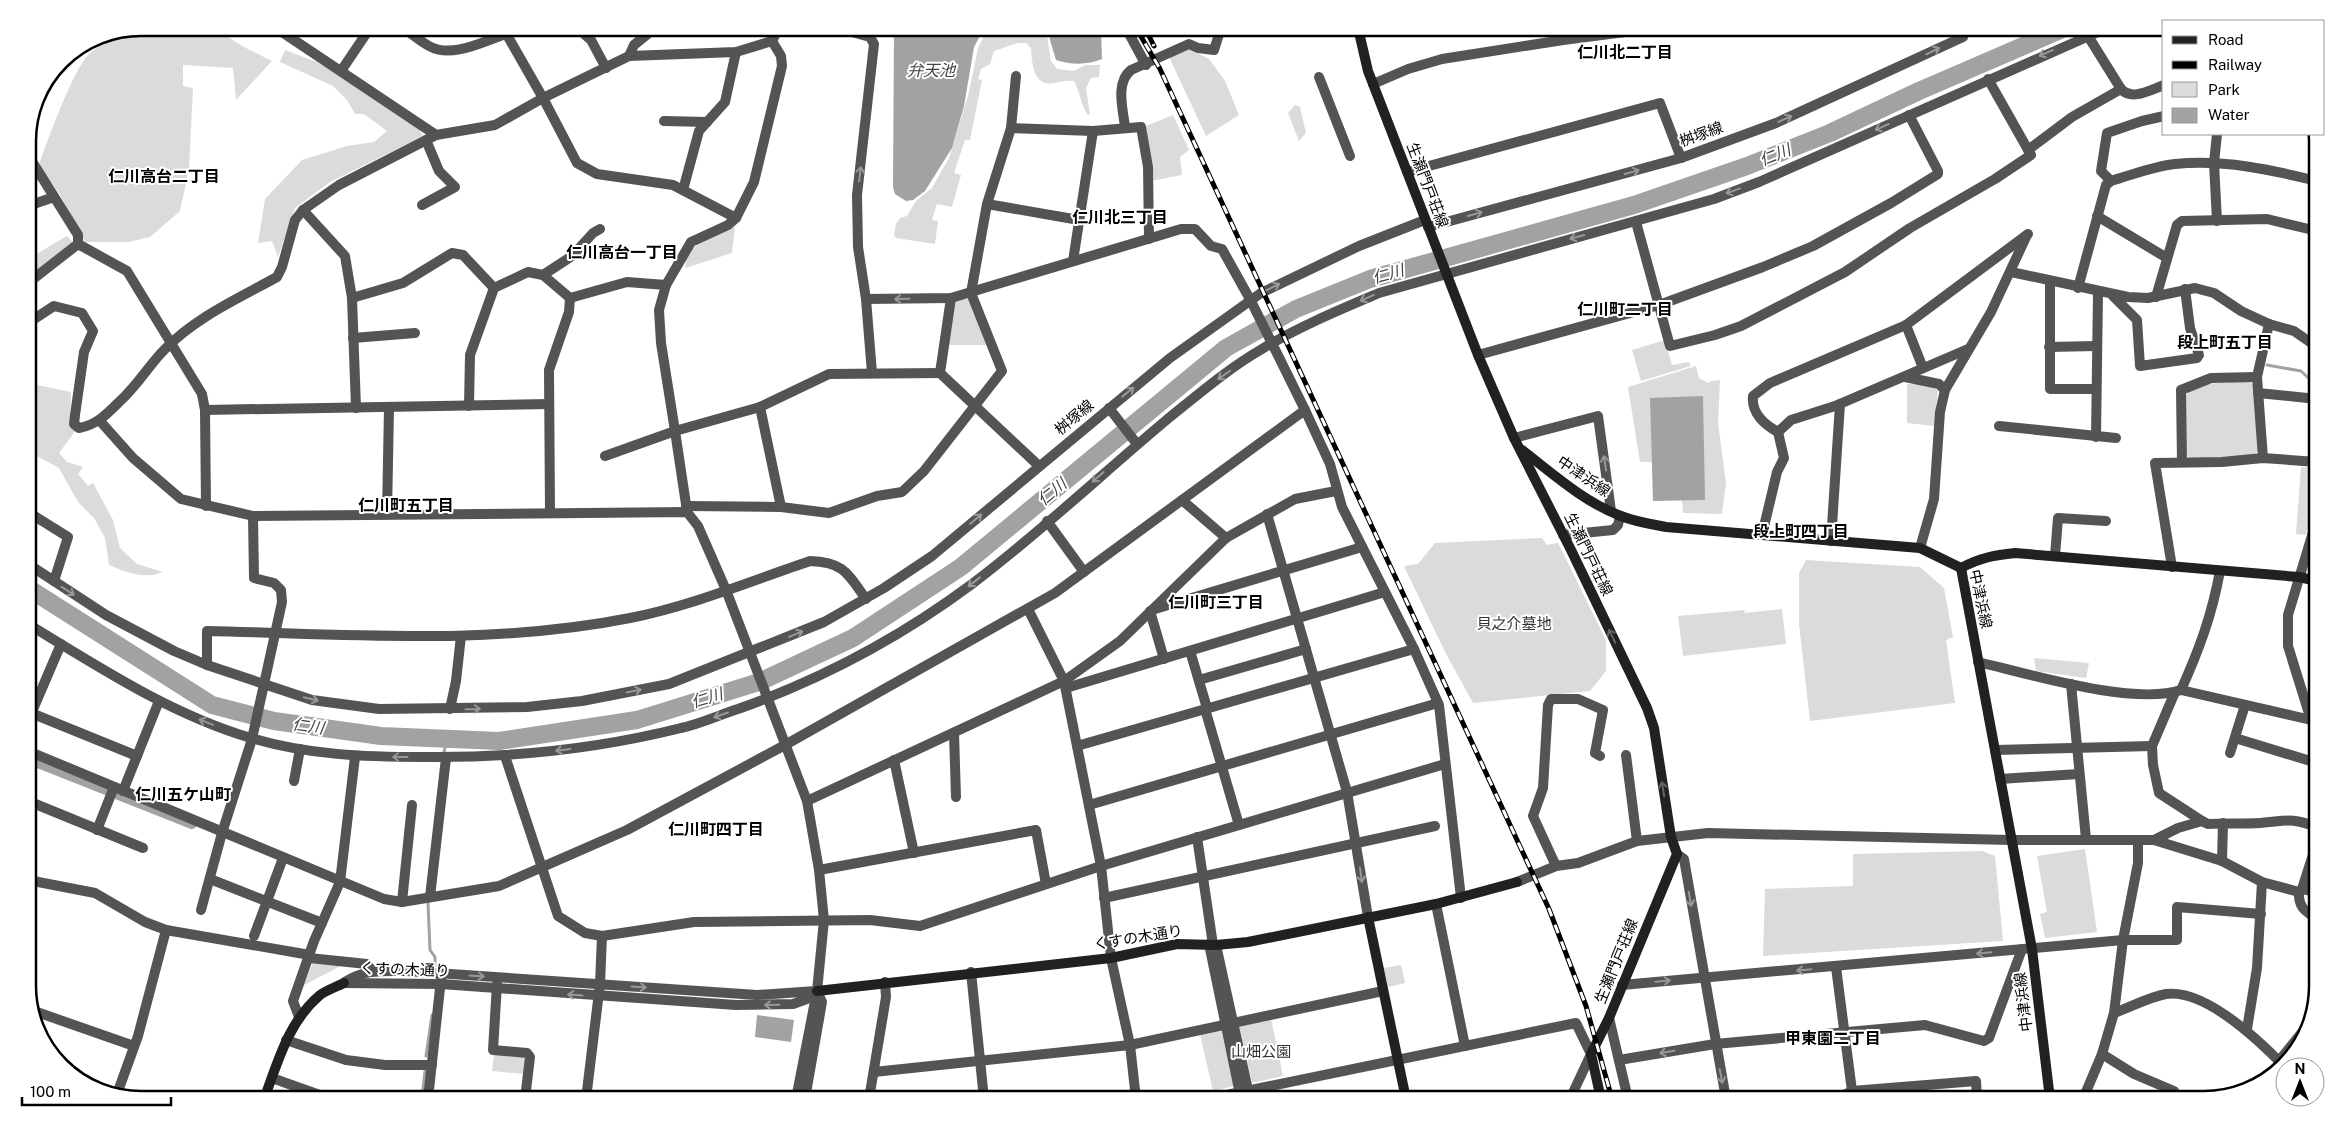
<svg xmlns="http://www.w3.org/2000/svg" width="2345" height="1127" font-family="'Public Sans','Noto Sans JP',sans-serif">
<rect width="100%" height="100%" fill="#fff"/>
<g fill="#dbdbdb">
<path d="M142,28h73l27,18 30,15 -36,39 -3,-32 -50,-3v21l10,2 -4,81 -9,42 -30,26 -21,5h-44l-26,-49 -20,-28c8,-23 35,-98 51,-112 14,-12 34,-22 52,-25z"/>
<path d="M992,28h54l5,33 6,8 17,2 11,-6h15l-1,12 -8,1 -5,10 4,27 -3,-1c-6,-10 -7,-22 -13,-33 -7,-1 -14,1 -20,2 -21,4 -22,-20 -23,-35l-5,-5h-8l-24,8 -4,13 -9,5 -3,10 4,1 -12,60h-5l-11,33 7,2 -9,32 -15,-3 -5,16 6,1 -3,23 -39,-6 -2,-3 2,-11 4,-6 7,-2 9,-15 16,-13 17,-30 20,-66 9,-44 7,-14z"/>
<path d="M1188,48l21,11 16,22 14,34 -33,21 -36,-77 1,-3z"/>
<path d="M285,50l32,12 101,64 5,10 -93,46 -35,26 -17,49 -6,-16 -14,2 7,-44 37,-39 45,-14 27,-4 13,-11 -23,-17h-9l-8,-14 -14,-14 -53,-24z"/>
<path d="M1295,105l5,2 6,26 -7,8 -11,-28z"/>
<path d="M1173,115l16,35 -9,7 2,18 -31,6 -5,-55z"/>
<path d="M735,227l-3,26 -47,15c2,-27 28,-32 50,-41z"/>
<path d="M67,236l7,8 -46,36v-21z"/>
<path d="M970,298l17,47h-40l7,-45z"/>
<path d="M1665,340l7,25 17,-3 2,4 -50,15 -9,-31z"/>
<path d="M1696,366l3,12 9,5 3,-2 9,-1 -2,43 8,60 -4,31 -39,-1 -1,-13h23l-54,-102 1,64h-12l-12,-75z"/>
<path d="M28,377l4,7 39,8 -1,31 6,7 -17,23 8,9 16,5 -5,7 10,12 5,-3 20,37 7,28 17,16 26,8c-18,8 -38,0 -54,-7l-4,-27 -11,-20 -16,-16 -19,-34 -31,-17z"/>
<path d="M2249,381l6,5 4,63 -4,5 -31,4h-35l-3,-6v-57c13,-15 45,-12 63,-14z"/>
<path d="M1907,384h22l9,6 -4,36 -27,-3z"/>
<path d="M2301,467l16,1v26l-11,41 -10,-1z"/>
<path d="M1542,538l5,7 11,-2 48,97v31l-16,20 -117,12 -28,-51 -41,-86 14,-2 17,-21z"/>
<path d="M1806,560l114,7 24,21 9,49 -7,3 9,63 -145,18 -11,-97v-51z"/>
<path d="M1782,609l4,35 -103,12 -5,-40 67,-6 -1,3z"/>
<path d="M2034,658l55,5 -3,15 -50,-7z"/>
<path d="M2085,849l12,83 -52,6 -5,-24 7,-2 -10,-56z"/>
<path d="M1982,851l13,5 8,85 -240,15 2,-67 88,-3v-32z"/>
<path d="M312,964l31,1 -39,20z"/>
<path d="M1401,965l4,18 -17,4 -4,-19z"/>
<path d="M1271,1019l12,57 -31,7 -13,-57z"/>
<path d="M1221,1029l13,57 -21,5 -13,-57z"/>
<path d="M494,1054l28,2 4,5 -1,13 -33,-3z"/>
</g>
<g fill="#a2a2a2">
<path d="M894,28h94l-8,8 -6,11 -10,59 -12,42 -27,43 -12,9 -7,1 -11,-7 -2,-7z"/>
<path d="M1049,28h52l1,31c-13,6 -32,6 -46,1l-6,-20z"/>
<path d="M1703,396l2,104 -52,1 -3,-103z"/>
<path d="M757,1015l37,5 -3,22 -36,-5z"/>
</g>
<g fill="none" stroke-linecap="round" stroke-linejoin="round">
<g stroke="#a2a2a2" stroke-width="3">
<path d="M2267,365l34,6 16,15"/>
<path d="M444,752l3,-13"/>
<path d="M428,903l2,47 5,7v9"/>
<path d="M426,1056l6,-41"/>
<path d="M422,1099l3,-28"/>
</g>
<path stroke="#a2a2a2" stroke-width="10" d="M28,759l164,65"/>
<path stroke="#a2a2a2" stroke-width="18" d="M28,588l184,117 62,16 107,15 118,5 138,-21 122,-38 94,-44 108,-71 265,-219 70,-39 74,-30 264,-74 113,-39 83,-33 89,-42 146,-63"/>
<g stroke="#545454" stroke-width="10">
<path d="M276,28l160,107"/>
<path d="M403,28c9,6 17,13 26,18 23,13 55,-5 77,-12"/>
<path d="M503,28l40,70 34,65 20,11 76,11 63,33"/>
<path d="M577,28l14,12 15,28"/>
<path d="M837,28l33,9 4,7 -17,151 1,52 8,52 85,-1 230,-69h14l16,17 11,3 29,52 54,109 25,54 12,43 72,142 25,56 22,193"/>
<path d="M1126,28l20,37"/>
<path d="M2088,36l33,53"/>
<path d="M629,56l5,-11 21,-17"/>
<path d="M341,71l29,-43"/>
<path d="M1319,77l31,79"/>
<path d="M1373,84l35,-15 34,-10 121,-19 62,-8 114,-4"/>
<path d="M664,121l43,1"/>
<path d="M1125,127c-2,-18 -10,-44 6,-57l58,-26 9,4 16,2 7,-22"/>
<path d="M1011,128l5,-52"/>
<path d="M2028,150l44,-33 49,-28c11,12 29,1 43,-4"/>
<path d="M28,155l50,80v9l49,27 75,123 3,16 1,96"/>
<path d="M1407,172l253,-69 21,55"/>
<path d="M2111,181l-10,-10 6,-38 35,-12 22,-5"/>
<path d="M683,190l16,-59 26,-29 11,-50"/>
<path d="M987,204l92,16"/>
<path d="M422,205l33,-18 -16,-16 -13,-31"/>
<path d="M28,206l26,-9"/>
<path d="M303,210l42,46 7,42 4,110"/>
<path d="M2097,216l70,42"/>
<path d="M2217,221l-3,-58 3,-29"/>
<path d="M1636,222l34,124 45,-11 26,-9 104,-54 65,-44 85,-49 36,-24 -43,-76"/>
<path d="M1428,227l253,-69 95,-35 187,-86v-9"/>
<path d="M1073,261l20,-130"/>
<path d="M2011,272l117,25 20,1 47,-10 19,5 27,18 28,13 25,7 23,16"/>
<path d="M543,275l29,-19 21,-23 7,-4"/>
<path d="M2050,281v108h46"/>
<path d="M28,283l50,-39"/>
<path d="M2078,288l28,-103 5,-4c21,-6 43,-15 64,-17 48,-5 97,6 142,17"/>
<path d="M2113,296l24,24 3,46 57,-8 2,-3 -9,-27 -5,-39"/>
<path d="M2156,297l21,-72 5,-4 85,-2 50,12"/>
<path d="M352,298l51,-15 49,-30 11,2 31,33 34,-16 15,3 27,23"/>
<path d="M570,298l57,-16 39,3"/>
<path d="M951,298l-11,75 99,93"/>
<path d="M866,299l6,74"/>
<path d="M28,323l26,-17 28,7 11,18 -9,21 -9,63 -1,9 5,4c18,-3 29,-15 41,-27 17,-15 29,-36 45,-52 31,-32 74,-51 112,-72l5,-10 13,-47 8,-10 36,-25 97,-50 59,-10 48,-27 86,-42 107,-4 36,-11 7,-13"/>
<path d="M1906,325l17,43"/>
<path d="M353,338l62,-5"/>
<path d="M2049,347l47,-1"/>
<path d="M1478,355l181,-50 104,-38 50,-21 78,-43 47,-29v-3l-29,-56"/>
<path d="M1905,377l34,7 6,6"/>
<path d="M2258,393l59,6"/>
<path d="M469,406l1,-51 24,-67"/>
<path d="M760,407l21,100"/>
<path d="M1109,408l28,36"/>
<path d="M205,410l344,-6"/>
<path d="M100,421l33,37 48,41 72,17 434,-4 11,14 28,64 81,211 12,69 5,50 -7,71 -21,108"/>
<path d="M1999,426l117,12"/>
<path d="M1778,432c-13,-7 -27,-19 -25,-36l17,-13 136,-58 122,-91"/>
<path d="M1778,432l13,-12 44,-14 133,-57"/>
<path d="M2096,437l2,-145"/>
<path d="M1514,438l84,-22 13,95"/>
<path d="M605,456l70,-25 -14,-88 -2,-33 7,-25 25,-43 37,-17 8,-7 18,-36 28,-116 -1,-10 -9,-15"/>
<path d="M2263,458l-6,-81 12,-53"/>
<path d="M2182,462l-1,-72 30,-12 46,-1"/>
<path d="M1182,500l44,38"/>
<path d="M686,506l95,1 48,6 48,-17 25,-4 22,-21 78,-100 -31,-78 16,-89 24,-76 82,3 48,-4 7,40 1,72"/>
<path d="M687,511l-12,-80 85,-24 69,-33 111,-1"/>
<path d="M28,512l40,25 -14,44"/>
<path d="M550,512l-1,-142 20,-58 1,-14"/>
<path d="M387,514l2,-106"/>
<path d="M1267,514l80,278 21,125"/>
<path d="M1047,521l37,51"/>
<path d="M1563,535l50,-5 5,-5 2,-9"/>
<path d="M1762,535l15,-63 7,-14 -6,-26"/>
<path d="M1831,541l9,-137"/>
<path d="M1920,548l14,-49 6,-87 5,-22 46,-78 36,-77"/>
<path d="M2055,556l3,-38 48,3"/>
<path d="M28,564l78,51 68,36 33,14 105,35 67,9 148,-2 55,-6 87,-17 155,-62 60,-34 48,-32 238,-198 91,-65 98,-47 66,-26"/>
<path d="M2172,567l-17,-104 67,-1 41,-4 54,4"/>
<path d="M1028,609l36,72 37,185 10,92 19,87 6,54"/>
<path d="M1155,609l207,-62"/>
<path d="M1150,611l14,48"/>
<path d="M28,624c71,43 142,90 223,114 57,17 114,19 173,19 86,1 173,-8 257,-29 19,-4 38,-13 57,-19 84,-30 163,-72 234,-125 69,-52 132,-112 198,-167 30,-24 59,-49 92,-68 36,-22 77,-39 117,-56l335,-94 45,-17 348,-154"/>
<path d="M1190,651l17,57"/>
<path d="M1978,662c51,12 156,44 203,28 18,-40 31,-75 39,-119"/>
<path d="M207,665v-34c141,3 283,15 423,-13 61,-12 121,-37 180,-57 34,1 38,13 56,38"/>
<path d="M1199,680l107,-31"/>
<path d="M2071,684l15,155"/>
<path d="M1066,688l319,-96"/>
<path d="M2181,690l130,30 6,4"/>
<path d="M450,709l6,-28 5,-45"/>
<path d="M1205,709l34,116"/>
<path d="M31,713l106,43"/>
<path d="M2311,720l-23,-74v-31l29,-96"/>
<path d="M28,721l33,-77"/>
<path d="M954,733l2,64"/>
<path d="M2235,738l82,25"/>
<path d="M1077,746l337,-97"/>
<path d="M1995,750l157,-4"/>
<path d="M28,751l356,148 18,3 97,-16 128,-56 158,-85 270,-152 250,-183"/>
<path d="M2230,753l15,-48"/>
<path d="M1626,755l11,86"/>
<path d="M505,756l53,160 27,17 17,3 92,-14 176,-2 50,6 181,-60 344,-102"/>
<path d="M894,760l20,93"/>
<path d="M2000,779l79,-5"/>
<path d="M294,781l6,-32"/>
<path d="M123,791l36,-90"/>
<path d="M28,801l115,47"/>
<path d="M807,801l257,-120 56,-40 106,-103 69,-39 41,-8"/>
<path d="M1089,805l349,-102"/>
<path d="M2202,821l6,3c17,-1 35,0 52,-1 27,-2 30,-6 57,4"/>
<path d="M97,830l17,-43"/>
<path d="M1197,837l16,108"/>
<path d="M2154,840l24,-12 24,-7 -43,-28 -6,-28 -1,-19 23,-54"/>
<path d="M1677,854l7,5 42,240"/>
<path d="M2222,861l1,-38"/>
<path d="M1556,866l-23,-50 10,-28 5,-83 3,-6h27l25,11 -8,43 5,3"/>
<path d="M819,870l217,-40 10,54"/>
<path d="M210,879l112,44"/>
<path d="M28,880l67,13 50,29 21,8 144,25"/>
<path d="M1517,882l39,-16 22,-3 59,-22 71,-8 303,7h143l68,21 40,21 37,10 3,-3 15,3"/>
<path d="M2302,889l15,-47"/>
<path d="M2299,892c-1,15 6,19 18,27"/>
<path d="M430,897l16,-139"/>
<path d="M1104,898l331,-72"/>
<path d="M402,902l10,-97"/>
<path d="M1436,904l29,142"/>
<path d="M201,910l21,-77 30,-94 30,-137 -1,-12 -7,-7 -20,-5 -1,-62"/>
<path d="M254,936l29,-78"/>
<path d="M1209,944l32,155"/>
<path d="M1216,945l34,154"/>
<path d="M309,958l58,6 5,7"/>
<path d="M1836,967l16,124 -8,4 2,4"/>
<path d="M971,972l13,127"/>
<path d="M345,982c19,-13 39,-11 61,-11l351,24 59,-4"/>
<path d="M344,983l97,1 295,21 57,-1 14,-5 10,-8"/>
<path d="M497,984l-4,66 34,3 3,4 -5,42"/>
<path d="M1622,985l501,-45h54v-33l84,7"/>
<path d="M34,1011l100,35"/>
<path d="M2114,1013c17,-6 35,-16 52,-19 38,-5 88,42 113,67"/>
<path d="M299,1017l-6,-16 21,-60 26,-59 15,-125"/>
<path d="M1609,1018l19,81"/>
<path d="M2247,1029l10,-61 5,-86"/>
<path d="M286,1040l60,20 39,5h47"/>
<path d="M2102,1054l32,20 40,17 -2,8"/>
<path d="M1619,1060l96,-16 210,-19 59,16 5,-3 33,-89"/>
<path d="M2278,1068l1,-7 29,-36"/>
<path d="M874,1072l256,-27 253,-54"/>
<path d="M272,1078l59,21"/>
<path d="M1852,1091l124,-10 1,18"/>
<path d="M117,1094l21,-58 28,-106"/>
<path d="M428,1099l13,-120"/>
<path d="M586,1099l14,-115 2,-48"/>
<path d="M805,1099l17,-97 -5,-11"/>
<path d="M869,1099l17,-102 -1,-15"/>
<path d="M1207,1099l369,-76 15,31 -21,45"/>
<path d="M2083,1099l19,-45 12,-41 9,-73 15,-77v-22"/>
</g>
<g stroke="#212121" stroke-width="10">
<path d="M1358,28l10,43 110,284 36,83 57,112 76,158 7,20 17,109 6,17 -68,164 -18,36 10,45"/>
<path d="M1522,450c31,24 62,52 99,66 15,6 30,8 45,11l254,21 41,20"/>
<path d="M1961,568l71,381 18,150"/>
<path d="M1961,568c18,-10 34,-13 54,-15l284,24 18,4"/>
<path d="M1368,917l38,182"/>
<path d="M817,991l294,-33 66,-14 39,1 32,-3 188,-38 81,-22"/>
<path d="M264,1099c14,-37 24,-77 56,-104 7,-5 16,-8 24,-12"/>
</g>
<g stroke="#000" stroke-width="5">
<g id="rail">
<path d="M1136,28l24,41 389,840 37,97 26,93"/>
<path d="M1145,28l9,18"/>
</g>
</g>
<use href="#rail" stroke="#fff" stroke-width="3" stroke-dasharray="9" stroke-linecap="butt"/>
</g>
<defs><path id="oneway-shaft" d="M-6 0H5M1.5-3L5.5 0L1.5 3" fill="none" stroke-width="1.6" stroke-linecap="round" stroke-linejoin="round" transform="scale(1.25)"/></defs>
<g stroke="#989898">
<use href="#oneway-shaft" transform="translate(1933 51) rotate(-26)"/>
<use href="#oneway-shaft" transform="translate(2046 53) rotate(157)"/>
<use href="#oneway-shaft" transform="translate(1785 119) rotate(-24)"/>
<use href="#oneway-shaft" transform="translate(1882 127) rotate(156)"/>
<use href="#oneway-shaft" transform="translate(1632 172) rotate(-15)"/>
<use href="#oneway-shaft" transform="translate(860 174) rotate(-83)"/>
<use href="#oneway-shaft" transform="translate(1733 191) rotate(160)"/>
<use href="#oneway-shaft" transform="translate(1475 214) rotate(-15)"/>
<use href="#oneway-shaft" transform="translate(1577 237) rotate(165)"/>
<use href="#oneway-shaft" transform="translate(1273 287) rotate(-26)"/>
<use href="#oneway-shaft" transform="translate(1367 298) rotate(156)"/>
<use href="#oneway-shaft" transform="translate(902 299) rotate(179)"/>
<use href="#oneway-shaft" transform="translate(1224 375) rotate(145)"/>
<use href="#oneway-shaft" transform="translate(1128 392) rotate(-39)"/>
<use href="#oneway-shaft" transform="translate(1605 463) rotate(-98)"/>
<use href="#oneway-shaft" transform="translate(1098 477) rotate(139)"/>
<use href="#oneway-shaft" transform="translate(976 519) rotate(-40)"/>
<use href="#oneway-shaft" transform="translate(974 582) rotate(142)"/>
<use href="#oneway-shaft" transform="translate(68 591) rotate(33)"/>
<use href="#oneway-shaft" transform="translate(796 634) rotate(-23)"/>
<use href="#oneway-shaft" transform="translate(634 691) rotate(-11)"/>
<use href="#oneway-shaft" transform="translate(311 699) rotate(14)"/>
<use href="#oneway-shaft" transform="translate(473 709) rotate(-1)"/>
<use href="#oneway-shaft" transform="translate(721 715) rotate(161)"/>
<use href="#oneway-shaft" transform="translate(206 722) rotate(-158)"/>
<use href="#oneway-shaft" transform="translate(563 750) rotate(173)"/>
<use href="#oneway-shaft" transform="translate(400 757) rotate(-180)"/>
<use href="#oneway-shaft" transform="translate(1361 875) rotate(82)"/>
<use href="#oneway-shaft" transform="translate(1690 899) rotate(80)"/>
<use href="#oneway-shaft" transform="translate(1984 953) rotate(175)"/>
<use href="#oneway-shaft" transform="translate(1804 970) rotate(175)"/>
<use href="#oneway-shaft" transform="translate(477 976) rotate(4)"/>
<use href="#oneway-shaft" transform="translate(1663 981) rotate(-5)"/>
<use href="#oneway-shaft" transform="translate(639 987) rotate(4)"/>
<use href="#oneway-shaft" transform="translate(575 995) rotate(-176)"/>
<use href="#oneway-shaft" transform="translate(772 1005) rotate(179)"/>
<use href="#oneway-shaft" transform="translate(1667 1052) rotate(171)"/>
<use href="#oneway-shaft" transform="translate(1721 1076) rotate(79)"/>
</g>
<g stroke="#646464">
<use href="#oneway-shaft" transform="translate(1612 636) rotate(-116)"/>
<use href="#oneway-shaft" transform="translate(1663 789) rotate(-99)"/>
</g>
<g text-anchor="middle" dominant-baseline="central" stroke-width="4" stroke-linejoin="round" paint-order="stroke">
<g font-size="15" fill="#000" stroke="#fff">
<text transform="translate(1701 134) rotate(-20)">桝塚線</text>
<text transform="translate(1428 185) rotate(69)">生瀬門戸荘線</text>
<text transform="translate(1074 417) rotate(-40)">桝塚線</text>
<text transform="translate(1584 476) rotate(34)">中津浜線</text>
<text transform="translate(1589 554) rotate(64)">生瀬門戸荘線</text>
<text transform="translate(1981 599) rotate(78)">中津浜線</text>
<text transform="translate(1138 937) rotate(-9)">くすの木通り</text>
<text transform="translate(1616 961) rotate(-68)">生瀬門戸荘線</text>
<text transform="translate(405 969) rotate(2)">くすの木通り</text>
<text transform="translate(2023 1002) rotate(-97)">中津浜線</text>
</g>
<g font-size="15" fill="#323232" stroke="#fff">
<text x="1514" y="623">貝之介墓地</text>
<text x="1261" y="1051">山畑公園</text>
</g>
<g font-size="16" font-weight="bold" fill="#000" stroke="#fff">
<text x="1625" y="52">仁川北二丁目</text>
<text x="164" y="176">仁川高台二丁目</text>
<text x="1120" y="217">仁川北三丁目</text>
<text x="622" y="252">仁川高台一丁目</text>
<text x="1625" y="309">仁川町二丁目</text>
<text x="2225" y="342">段上町五丁目</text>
<text x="406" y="505">仁川町五丁目</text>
<text x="1801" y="531">段上町四丁目</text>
<text x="1216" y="602">仁川町三丁目</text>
<text x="183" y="794">仁川五ケ山町</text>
<text x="716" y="829">仁川町四丁目</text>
<text x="1833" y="1038">甲東園二丁目</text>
</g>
<g font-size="16" font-style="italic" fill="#434343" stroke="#fff">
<text x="931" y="70">弁天池</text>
<text transform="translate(1775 155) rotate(-22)">仁川</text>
<text transform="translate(1388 274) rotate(-16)">仁川</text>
<text transform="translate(1052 492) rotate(-40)">仁川</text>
<text transform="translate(707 698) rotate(-17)">仁川</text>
<text transform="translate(308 726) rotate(8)">仁川</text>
</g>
</g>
<path d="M0 0H2345V1127H0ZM141 36H2204A105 105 0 0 1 2309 141V986A105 105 0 0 1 2204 1091H141A105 105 0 0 1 36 986V141A105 105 0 0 1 141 36Z" fill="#fff" fill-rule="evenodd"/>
<path fill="none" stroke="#000" stroke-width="2.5" d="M141 36H2204A105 105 0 0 1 2309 141V986A105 105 0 0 1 2204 1091H141A105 105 0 0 1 36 986V141A105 105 0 0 1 141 36Z"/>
<rect x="2162" y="20" width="162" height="115" fill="#ffffff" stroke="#999999"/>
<rect x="2172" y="36" width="25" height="8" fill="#212121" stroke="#999999"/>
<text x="2208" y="45" font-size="15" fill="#000000">Road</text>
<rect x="2172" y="61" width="25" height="8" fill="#000000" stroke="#999999"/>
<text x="2208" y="70" font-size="15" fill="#000000">Railway</text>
<rect x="2172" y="82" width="25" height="15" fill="#dbdbdb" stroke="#999999"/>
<text x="2208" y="95" font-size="15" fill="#000000">Park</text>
<rect x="2172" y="108" width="25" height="15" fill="#a2a2a2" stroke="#999999"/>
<text x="2208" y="120" font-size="15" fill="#000000">Water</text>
<g transform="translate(2300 1082)"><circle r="24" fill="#ffffff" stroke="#999999"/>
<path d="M0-4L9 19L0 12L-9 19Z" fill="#000000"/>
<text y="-8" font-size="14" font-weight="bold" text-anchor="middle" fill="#000000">N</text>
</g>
<path d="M22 1097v8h149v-8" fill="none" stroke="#000000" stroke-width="2.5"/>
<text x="30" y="1097" font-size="15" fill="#000000" stroke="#ffffff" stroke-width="4" paint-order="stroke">100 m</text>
</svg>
